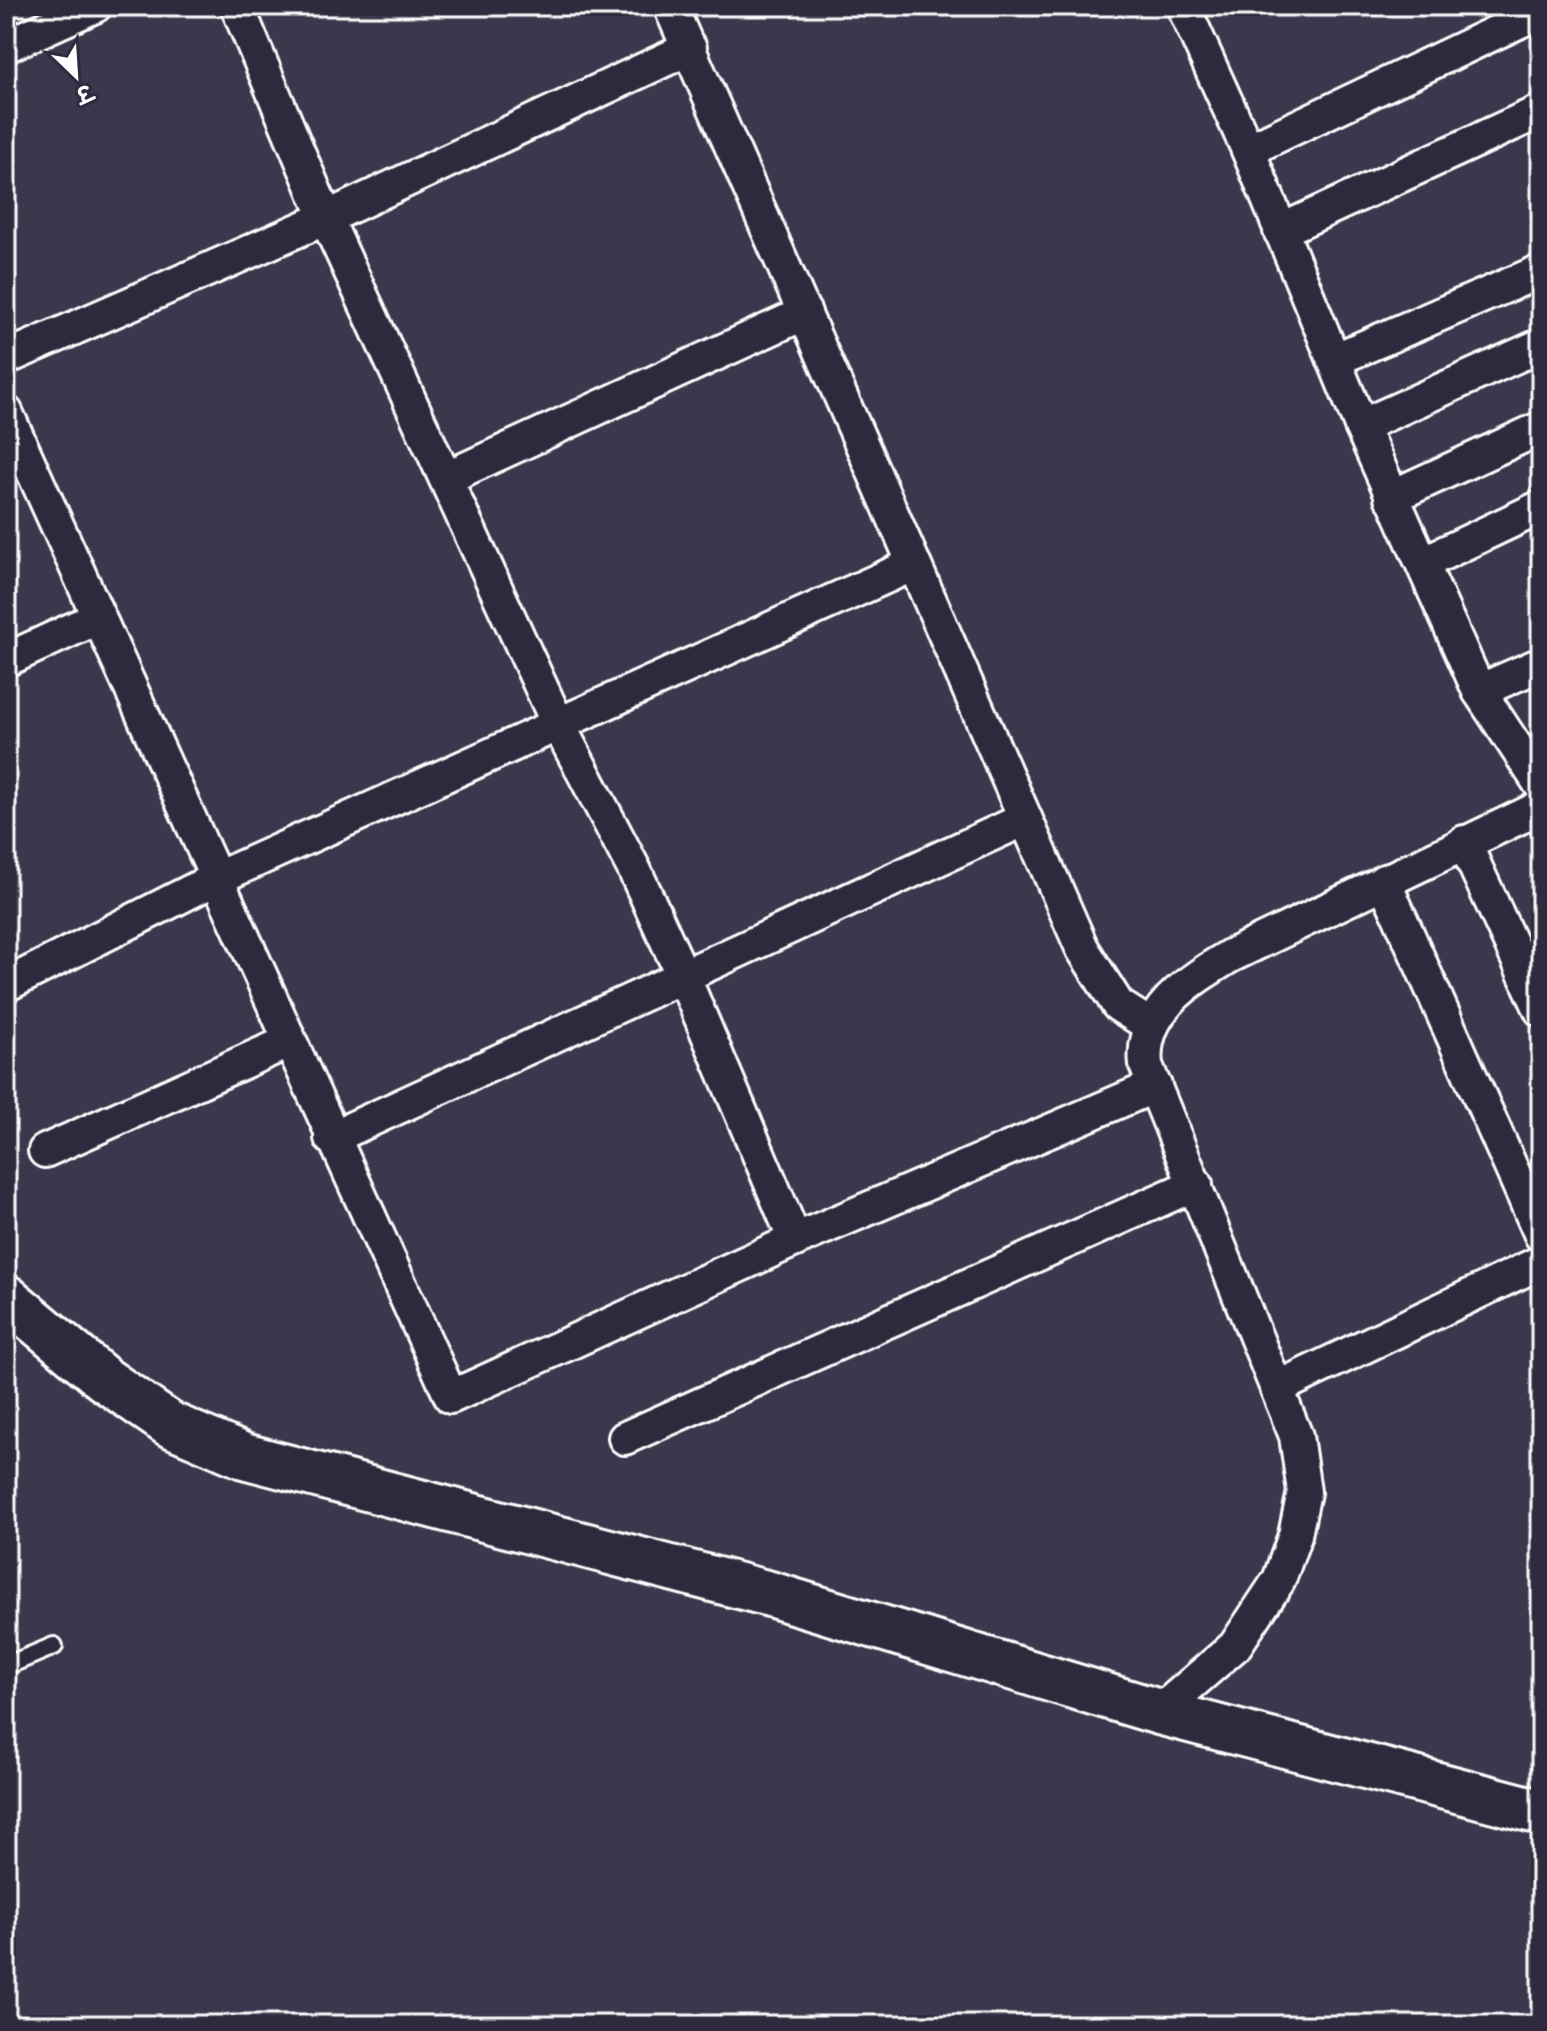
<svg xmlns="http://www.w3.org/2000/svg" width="1547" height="2031" font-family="'Architects Daughter','Playpen Sans Deva',sans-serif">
<rect width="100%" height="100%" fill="#3b384e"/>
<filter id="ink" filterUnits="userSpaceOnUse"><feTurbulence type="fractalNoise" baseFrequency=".0125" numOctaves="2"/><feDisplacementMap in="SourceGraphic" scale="16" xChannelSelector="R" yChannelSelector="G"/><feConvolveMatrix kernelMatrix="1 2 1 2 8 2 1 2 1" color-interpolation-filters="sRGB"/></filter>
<g filter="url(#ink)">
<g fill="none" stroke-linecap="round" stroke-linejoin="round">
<g stroke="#fff" stroke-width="22">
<path id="lane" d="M6,1666l48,-20"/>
</g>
<g stroke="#fff" stroke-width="38">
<g id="street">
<path d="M670,6l412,942 36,57 33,21"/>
<path d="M1183,6l65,144 113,276 118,265 62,94"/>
<path d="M6,46l89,-40"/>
<path d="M1248,150l293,-139"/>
<path d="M1280,231l261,-120"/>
<path d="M6,358l320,-140 364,-170"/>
<path d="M1334,360l207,-89"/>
<path d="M6,412l445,985 344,-157 -111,-262 -50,-109 -76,-145 -232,-506 -89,-212"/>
<path d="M1361,426l180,-81"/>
<path d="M446,478l359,-165"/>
<path d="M1391,497l150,-69"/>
<path d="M1423,563l118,-56"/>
<path d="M6,660l91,-42"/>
<path d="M1479,691l62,-27"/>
<path d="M1464,842l77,168"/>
<path d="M1384,881l157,354"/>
<path d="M6,985l209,-106 697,-314"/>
<path d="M331,1138l694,-319"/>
<path d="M45,1151l243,-109"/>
<path d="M795,1240l360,-154"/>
<path d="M1277,1388l264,-126"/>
<path d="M625,1438l571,-254"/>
<path d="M1159,1712l76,-66 44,-66 16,-45 9,-43 -8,-56 -150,-371c-6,-54 43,-84 84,-109l311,-149"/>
</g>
</g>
<g stroke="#fff" stroke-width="50">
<path id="secondary" d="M6,1297l98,82 65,45 75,32 526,138 389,118 382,100"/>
</g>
<use href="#lane" stroke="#2f2a3d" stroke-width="16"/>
<use href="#street" stroke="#2f2a3d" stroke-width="32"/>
<use href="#secondary" stroke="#2f2a3d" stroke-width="44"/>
</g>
</g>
<rect width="1547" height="2031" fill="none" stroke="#2f2a3d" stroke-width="32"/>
<rect x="16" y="16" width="1515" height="1999" fill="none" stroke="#fff" stroke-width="3" filter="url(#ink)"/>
<g transform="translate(76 76) rotate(155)" stroke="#2f2a3d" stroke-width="6" paint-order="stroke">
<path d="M0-6L14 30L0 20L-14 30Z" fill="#ffffff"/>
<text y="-12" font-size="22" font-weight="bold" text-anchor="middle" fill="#ffffff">उ</text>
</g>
</svg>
